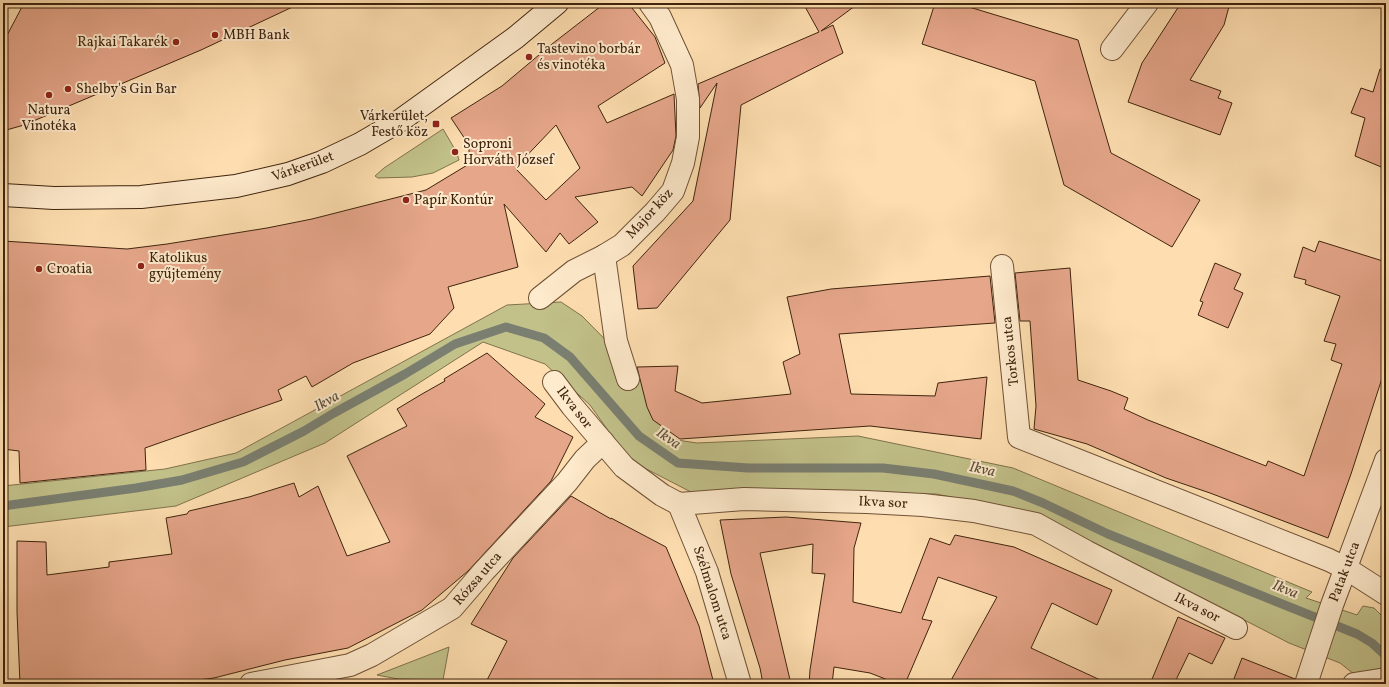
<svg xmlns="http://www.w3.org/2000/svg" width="1389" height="687" font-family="Vollkorn,serif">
<rect width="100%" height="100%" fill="#fedeb0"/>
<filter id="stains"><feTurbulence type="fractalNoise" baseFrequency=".005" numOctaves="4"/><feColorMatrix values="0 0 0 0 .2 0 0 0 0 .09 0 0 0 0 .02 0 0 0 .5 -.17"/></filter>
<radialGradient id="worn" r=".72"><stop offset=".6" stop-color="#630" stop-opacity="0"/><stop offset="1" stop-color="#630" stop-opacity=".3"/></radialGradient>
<g fill="#c2c18a" stroke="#80724c">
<path d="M443,129l14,24 2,7 -26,13 -21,4 -34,1 -3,-2 9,-8z"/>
<path d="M561,302l21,14 70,71 3,25 15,27 27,4 161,-7 155,32 299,124 -6,6 51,17 6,-9 11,2 12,12v64l-22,-2 -24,-19 -51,-20 -251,-129 -102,-20 -245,-2 -62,-32 -39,-55 -45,-41 -62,-22 -158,101 -149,63 -173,21v-41l162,-17 71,-16 271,-148z"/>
<path d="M449,647l-6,33 -45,-1 -21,-4z"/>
</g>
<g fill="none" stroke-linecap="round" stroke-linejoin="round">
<path stroke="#7a7f71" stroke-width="9" d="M3,506l133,-18 46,-8 61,-18 61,-31 30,-18 71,-39 50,-30 51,-17 38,11 26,19 69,79 39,27 70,5h135l51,6 79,17 30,12 65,31 249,100 15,9 14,13"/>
</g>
<g fill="#e6a68a" stroke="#3f240d" fill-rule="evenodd">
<path d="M24,3h277l-100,47 -177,75 -21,6v-88z"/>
<path d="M605,3h23l27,34 10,26 -67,43 9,17 67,-29 2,42 -3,14 -31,46 -10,-9 -57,10 23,25 -29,22 -9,-11 -14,19 -42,-48 14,63 -70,20 6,21 -24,26 -77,29 -41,24 -6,-11 -28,14 4,10 -137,48 1,22 -126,13 -1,-32 -16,-2v-208l124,8 40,-5 100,-16 45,-9 114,-29 43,-26v-19l-18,-27 51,-32 50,-42zM556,125l24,43 -34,32 -31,-32z"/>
<path d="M803,3h56l-38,28 12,-6 10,28 -102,52 -11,115 -73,88 -19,1 -5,-43 60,-65 24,-118 -17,25 -2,-24 121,-52z"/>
<path d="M935,3h21l122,37 33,113 89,47 -28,47 -108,-62 -29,-104 -113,-37z"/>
<path d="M1181,3h49l-6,22 -34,55 31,11 -3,7 14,5 -12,32 -92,-33 14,-39z"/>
<path d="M1380,69l6,1v99l-31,-13 10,-38 -14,-5 10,-25 12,4z"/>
<path d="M1319,241l67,21v104l-35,108 -23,64 -118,-45 -44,-15 -79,-34 -53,-15 2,-23 -6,-85h-10l-5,-48 55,-5 8,112 33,11 17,7 -4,11 24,11 118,46 2,-5 36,15 38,-112 -11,-4 5,-16 -12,-3 16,-45 -35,-12 1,-4 -12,-3 9,-30 12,5z"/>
<path d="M1215,263l26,11 -7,15 9,4 -15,35 -30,-13 5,-13 -3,-1z"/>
<path d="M990,276l5,47 -156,11 12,60 84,2 3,-13 49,-6 -6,62 -111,-13 -190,13 -27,-19 -6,-13 -10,-40 41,-1 -3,25 27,12 89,-9 -8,-32 17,-8 -13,-57 44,-8z"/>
<path d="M487,353l58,51 -10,13 38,20 -22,44 -83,90 -46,39 -74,38 -63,12 -71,18 -47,6h-147l-3,-72v-71l29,1 1,33 62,-8v-5l63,-8 -6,-36 21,-4 2,-3 60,-14 45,-14 5,14 19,-11 29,70 43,-14 -43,-86 60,-30 -10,-17 25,-15 23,-13 -1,-2z"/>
<path d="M571,496l40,23v-1l55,29 33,79 15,58h-229l22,-43 -36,-17 42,-66z"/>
<path d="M786,517l75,6 -7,25 -1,54 48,11 29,-75 20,7 5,-10 59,12 98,43 -15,35 -45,-22 -21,45 78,36h-160l48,-87 -59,-20 -16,42 10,2 -27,63h-7l-28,-11 -36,-6 -2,17h-23l1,-14 15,-96 -13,-1 1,-29 -53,9 31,131h-28l-3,-16 -29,-94 -11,-54z"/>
<path d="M1178,617l47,21 -13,26 -23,-11 -15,31h-24z"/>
<path d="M1242,658l53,21 -1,5h-62z"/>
</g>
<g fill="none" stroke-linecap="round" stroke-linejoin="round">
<g stroke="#6f5236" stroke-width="24">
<g id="street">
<path d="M1112,49l35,-46"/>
<path d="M604,256l12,85 12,38"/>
<path d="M1002,266l17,171 310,123 18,9 39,25"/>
<path d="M540,298l34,-27 30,-15 18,-11 33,-33 18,-21 10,-28 5,-26v-38l-6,-34 -22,-48 -10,-14"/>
<path d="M554,382l18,24 52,61 38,28 17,9 65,-5 123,3 56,3 51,6 62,13 51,28 149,76"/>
<path d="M679,504l28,68 33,112"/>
<path d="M251,684l99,-19 22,-10 80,-47 32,-37 83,-89 18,-23 18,-17"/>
<path d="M1306,684l26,-79 54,-145"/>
<path d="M1354,684l32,-5"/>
</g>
</g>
<g stroke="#3f240d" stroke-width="24">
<path id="secondary" d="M3,195l51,3 87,-1 95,-11 52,-12 34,-12 38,-18 41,-24 114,-82 42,-35"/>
</g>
<use href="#street" stroke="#feeacc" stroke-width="22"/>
<use href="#secondary" stroke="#feeacc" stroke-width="22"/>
</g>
<g fill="#8f2418" stroke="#feeacc" stroke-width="1.5">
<circle cx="215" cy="35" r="4"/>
<circle cx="176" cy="42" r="4"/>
<circle cx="529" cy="57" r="4"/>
<circle cx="68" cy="89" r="4"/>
<circle cx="49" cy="95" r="4"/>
<rect x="432" y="120" width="8" height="8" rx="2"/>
<circle cx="455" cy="152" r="4"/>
<circle cx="406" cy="200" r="4"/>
<circle cx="141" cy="266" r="4"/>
<circle cx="39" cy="269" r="4"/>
</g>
<g text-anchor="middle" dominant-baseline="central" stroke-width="4" stroke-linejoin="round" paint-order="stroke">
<g font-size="14" fill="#3f240d" stroke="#feeacc" text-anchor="start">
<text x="223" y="35">MBH Bank</text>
<text x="168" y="42" text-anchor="end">Rajkai Takarék</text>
<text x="537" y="49">Tastevino borbár<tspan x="537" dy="16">és vinotéka</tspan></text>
<text x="76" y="89">Shelby's Gin Bar</text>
<text x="49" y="110" text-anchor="middle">Natura<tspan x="49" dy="16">Vinotéka</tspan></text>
<text x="428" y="116" text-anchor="end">Várkerület,<tspan x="428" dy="16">Festő köz</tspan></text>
<text x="463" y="144">Soproni<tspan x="463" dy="16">Horváth József</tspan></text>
<text x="414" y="200">Papír Kontúr</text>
<text x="149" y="258">Katolikus<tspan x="149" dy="16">gyűjtemény</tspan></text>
<text x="47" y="269">Croatia</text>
</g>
<g font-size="14" fill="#3f240d" stroke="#feeacc">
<text transform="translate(303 167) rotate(-20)">Várkerület</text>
<text transform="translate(650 214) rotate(-48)">Major köz</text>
<text transform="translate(1011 351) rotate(-96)">Torkos utca</text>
<text transform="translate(574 408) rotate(52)">Ikva sor</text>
<text transform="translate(883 503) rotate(3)">Ikva sor</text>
<text transform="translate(1345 572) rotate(-69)">Patak utca</text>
<text transform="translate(478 579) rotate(-49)">Rózsa utca</text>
<text transform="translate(712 593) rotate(72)">Szélmalom utca</text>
<text transform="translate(1197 608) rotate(27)">Ikva sor</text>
</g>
<g font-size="15" font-style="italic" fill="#5d513f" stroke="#feeacc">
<text transform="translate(327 402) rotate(-30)">Ikva</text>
<text transform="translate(668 439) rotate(34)">Ikva</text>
<text transform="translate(982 470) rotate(12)">Ikva</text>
<text transform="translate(1285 590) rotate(22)">Ikva</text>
</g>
</g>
<rect width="1389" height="687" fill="none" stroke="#fedeb0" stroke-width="16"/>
<rect x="4" y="4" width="1381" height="679" fill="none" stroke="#3f240d" stroke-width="2"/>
<rect x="8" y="8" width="1373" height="671" fill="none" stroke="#3f240d"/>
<rect width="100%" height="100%" filter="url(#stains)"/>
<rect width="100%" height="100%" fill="url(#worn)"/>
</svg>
